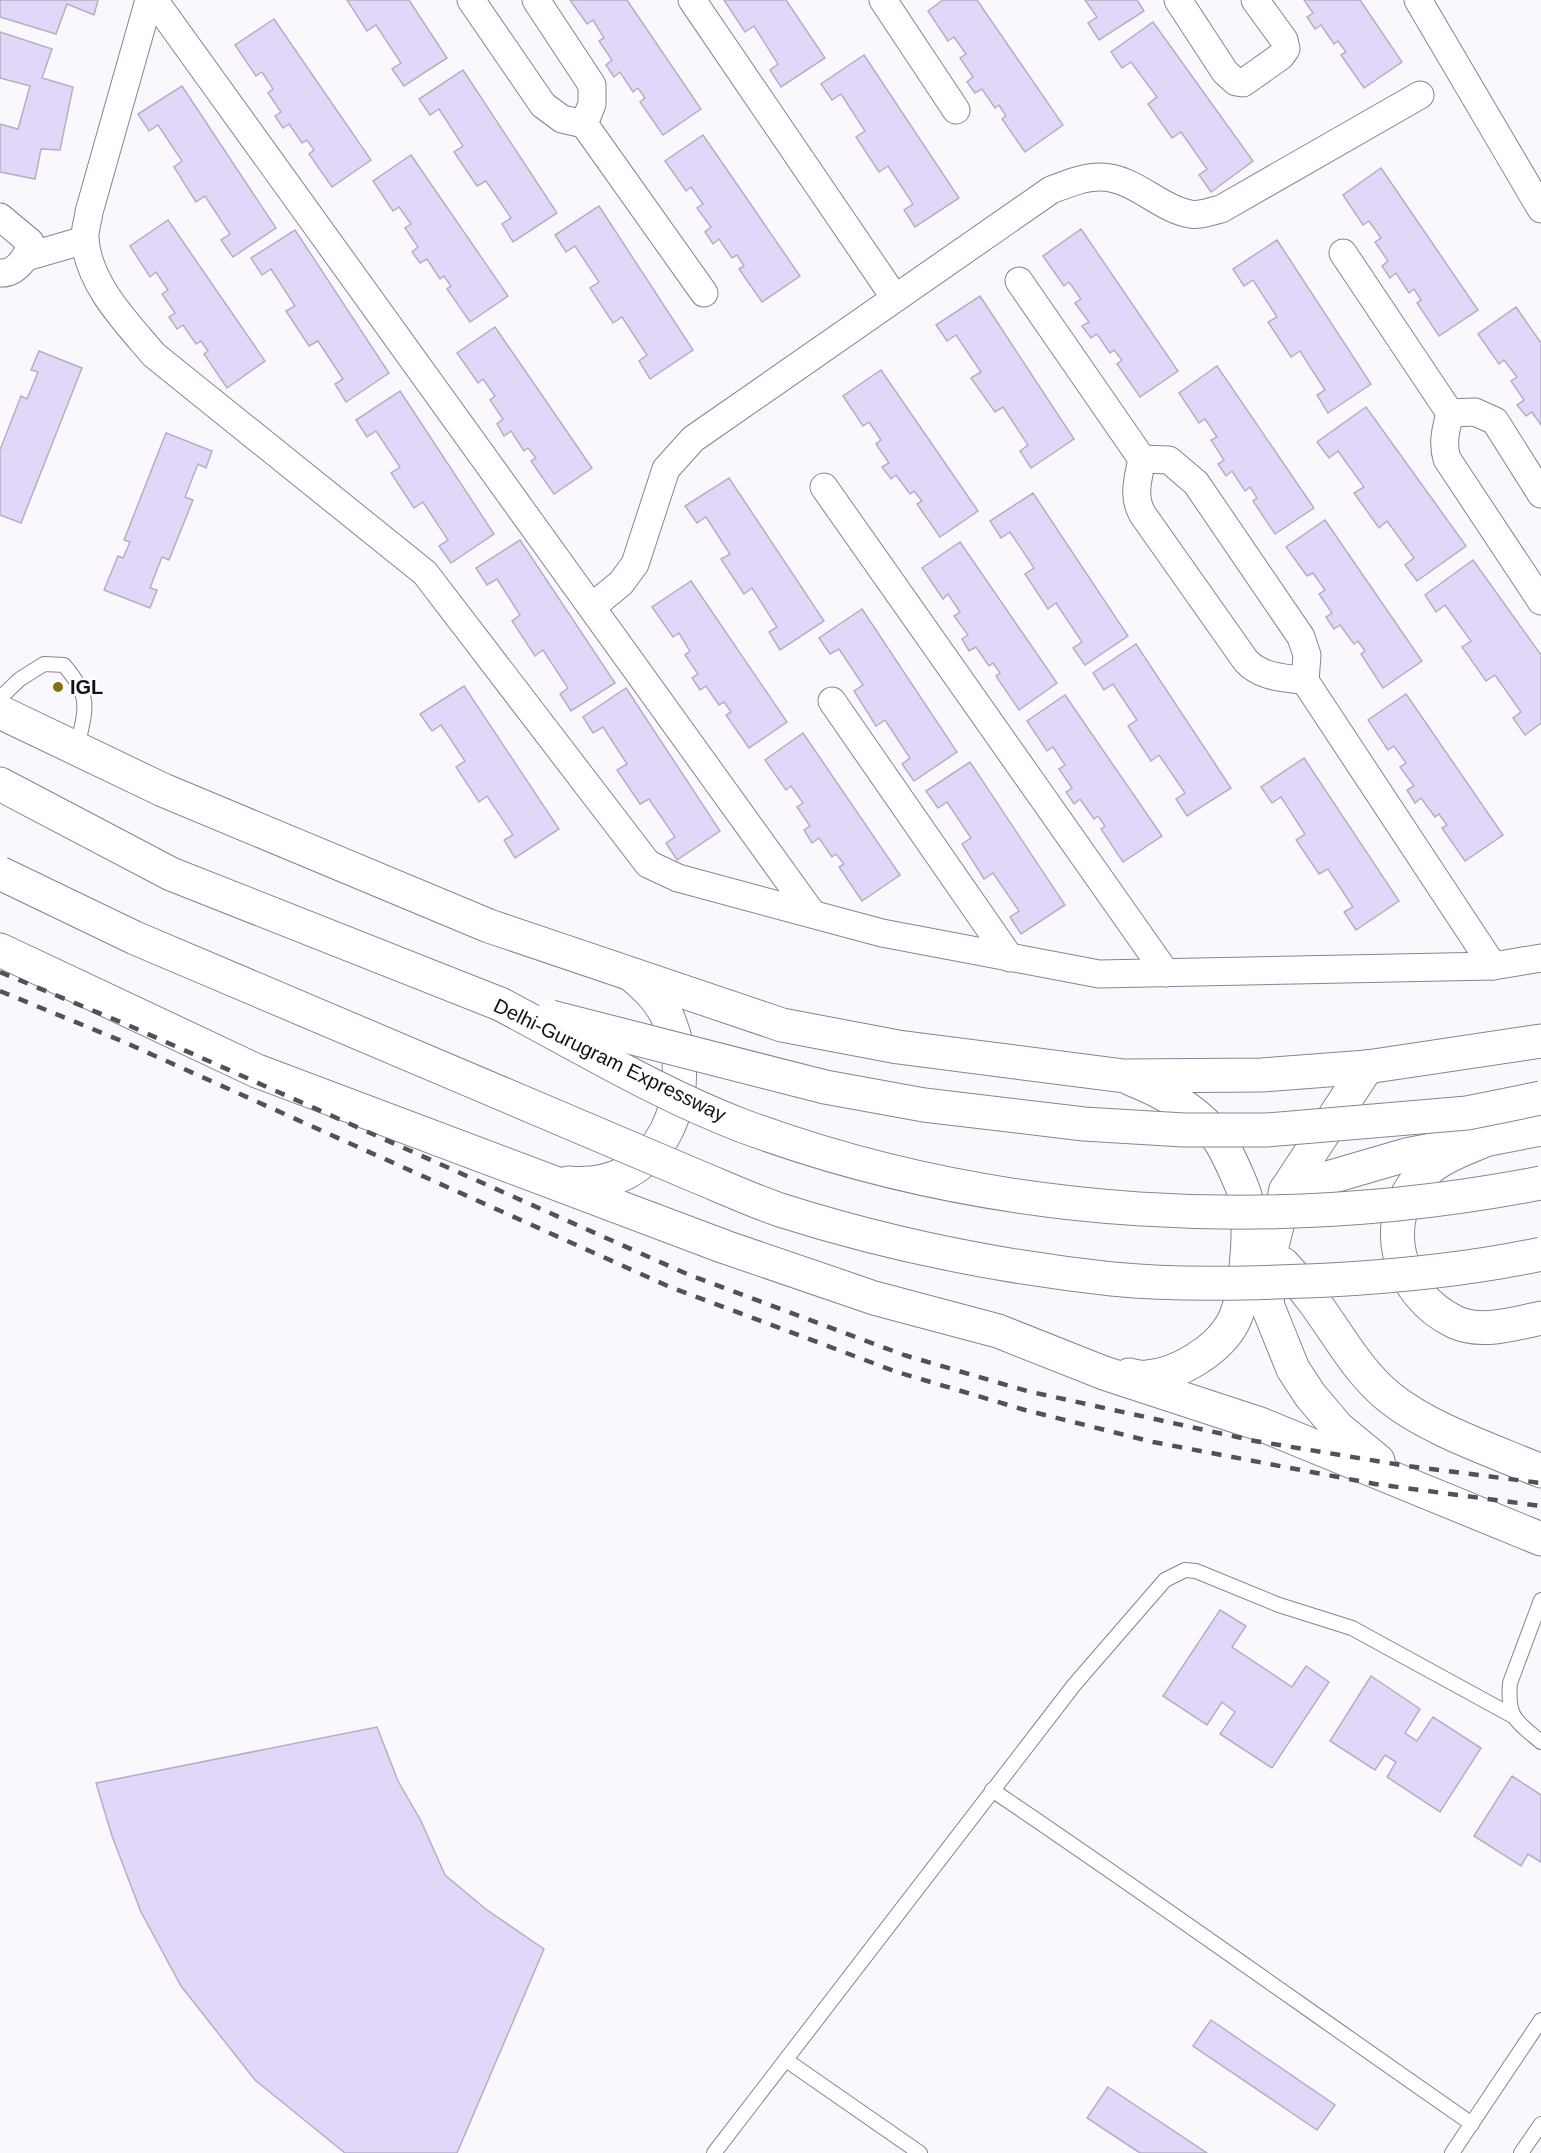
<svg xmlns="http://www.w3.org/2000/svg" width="1541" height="2153" font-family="Helvetica,sans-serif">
<rect width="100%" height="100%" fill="#faf8fd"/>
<g fill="#e2d6f9" stroke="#b5afc3" stroke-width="1.5">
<path d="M0,0h98l-4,15 -27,-11 -11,30 -56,-17z"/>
<path d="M347,0h62l38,58 -43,28 -12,-17 9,-6 -25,-38 -9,6z"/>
<path d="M570,0h57l74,109 -38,26 -23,-33 5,-4 -7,-10 -5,4 -13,-20 -6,5 -8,-12 6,-5 -13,-19 5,-3 -11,-18 -6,4z"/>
<path d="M724,0h62l39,58 -44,29 -11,-17 8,-6 -24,-38 -9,6z"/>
<path d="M943,0h34l86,125 -38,27 -23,-33 4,-3 -7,-11 -4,3 -13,-19 -7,4 -8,-11 6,-5 -13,-19 6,-4 -12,-17 -6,4 -20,-30z"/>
<path d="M1085,0h52l7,11 -45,29 -11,-17 9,-6z"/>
<path d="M1304,0h56l42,62 -38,26 -23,-33 5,-3 -8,-11 -4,3 -13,-19 -6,4 -8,-12 6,-4z"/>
<path d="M274,19l97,141 -39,27 -23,-33 5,-4 -7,-10 -5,3 -13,-19 -6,4 -8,-12 6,-4 -13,-19 5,-4 -11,-17 -6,4 -21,-31z"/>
<path d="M1153,22l100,139 -42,31 -12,-17 8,-6 -26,-37 -9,6 -24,-34 9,-7 -26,-35 -9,6 -11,-16z"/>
<path d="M0,32l52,17 -10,29 31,9 -13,63 -19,-1 -6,30 -35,-7v-48l18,5 12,-43 -30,-8z"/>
<path d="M864,55l95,143 -44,29 -11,-17 9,-6 -25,-38 -9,6 -23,-35 9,-6 -24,-37 -9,6 -11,-16z"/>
<path d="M463,70l94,143 -44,29 -11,-18 9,-6 -25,-37 -9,5 -23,-34 9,-6 -24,-37 -9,6 -11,-16z"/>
<path d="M182,86l94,142 -43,29 -12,-17 9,-6 -25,-38 -9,6 -22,-35 8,-6 -24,-36 -9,6 -11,-17z"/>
<path d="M703,135l97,141 -38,26 -23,-33 5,-3 -7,-11 -5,3 -13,-19 -6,5 -8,-12 6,-5 -14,-19 6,-4 -12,-17 -5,4 -21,-30z"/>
<path d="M411,155l97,141 -38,26 -23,-33 4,-3 -7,-10 -4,3 -13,-20 -7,4 -8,-11 6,-5 -13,-19 6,-4 -12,-17 -6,4 -20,-30z"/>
<path d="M1381,168l97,142 -39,26 -22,-33 4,-3 -7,-11 -5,4 -13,-20 -6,5 -8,-12 6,-5 -13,-19 6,-4 -12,-17 -6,4 -20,-30z"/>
<path d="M599,206l94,144 -43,29 -11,-18 8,-6 -25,-38 -9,6 -23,-35 9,-6 -24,-36 -9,6 -11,-17z"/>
<path d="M168,220l97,141 -38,27 -23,-34 4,-3 -7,-10 -5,3 -13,-19 -6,4 -8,-12 6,-4 -13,-19 6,-4 -12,-18 -6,5 -20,-31z"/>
<path d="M1081,229l97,142 -38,26 -23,-33 5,-4 -8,-10 -4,3 -13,-19 -6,4 -9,-12 7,-4 -14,-19 6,-4 -12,-17 -5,4 -21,-30z"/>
<path d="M295,230l94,143 -43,29 -11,-18 8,-5 -25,-38 -9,5 -23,-35 9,-5 -24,-37 -9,6 -11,-17z"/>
<path d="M1277,240l94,144 -43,29 -11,-18 8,-5 -25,-39 -9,6 -23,-35 9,-5 -24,-37 -9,6 -11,-17z"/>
<path d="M980,296l94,143 -43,29 -11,-17 8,-6 -25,-38 -8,5 -24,-34 10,-6 -25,-37 -9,6 -11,-16z"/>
<path d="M1516,307l25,36v82l-9,-13 -6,4 -9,-11 7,-5 -13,-19 6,-4 -13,-17 -5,4 -21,-30z"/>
<path d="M495,327l97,141 -38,26 -23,-33 5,-3 -8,-10 -4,3 -13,-20 -7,5 -7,-12 6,-5 -13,-19 5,-4 -12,-17 -5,4 -21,-30z"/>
<path d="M39,351l43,17 -61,155 -21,-8v-65l21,-54 6,3 11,-27 -7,-2z"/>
<path d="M1217,366l97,142 -39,26 -22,-33 4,-3 -7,-11 -5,4 -13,-20 -6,5 -8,-12 6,-4 -13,-20 6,-3 -12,-18 -6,4 -20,-30z"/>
<path d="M881,370l97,141 -38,26 -23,-33 5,-3 -8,-10 -4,3 -14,-19 -5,4 -9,-12 7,-4 -13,-19 5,-4 -12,-18 -6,4 -20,-30z"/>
<path d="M400,391l94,143 -43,29 -12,-17 9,-6 -25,-38 -9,6 -23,-35 9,-6 -24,-36 -9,6 -11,-17z"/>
<path d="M1366,407l100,139 -49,35 -12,-16 9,-7 -27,-37 -8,7 -25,-35 10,-6 -26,-36 -9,7 -12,-16z"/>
<path d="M166,433l46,18 -6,17 -8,-4 -13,33 8,3 -24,60 -7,-3 -12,31 7,2 -7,18 -46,-18 14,-34 5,2 7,-16 -6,-2z"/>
<path d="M729,478l95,143 -44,29 -11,-18 8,-5 -25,-39 -8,6 -23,-35 9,-5 -24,-37 -9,6 -12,-17z"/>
<path d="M1033,493l95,143 -43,29 -12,-17 9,-6 -26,-39 -8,6 -23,-35 9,-6 -24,-36 -9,6 -11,-17z"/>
<path d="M1325,520l97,141 -39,27 -22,-34 4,-3 -7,-10 -4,3 -14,-19 -6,4 -8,-12 6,-4 -13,-19 6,-4 -12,-17 -6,3 -21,-29z"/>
<path d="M520,540l95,143 -44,28 -11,-17 8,-6 -25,-38 -8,6 -23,-35 8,-6 -23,-36 -10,6 -11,-17z"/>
<path d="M960,542l97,141 -38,27 -23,-34 4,-3 -7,-10 -4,3 -13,-19 -7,4 -7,-12 6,-4 -14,-19 6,-4 -12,-18 -5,5 -21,-31z"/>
<path d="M1473,560l68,95v68l-16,12 -12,-17 8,-6 -26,-37 -9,6 -24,-34 9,-6 -26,-36 -9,7 -11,-17z"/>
<path d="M691,581l96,141 -38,26 -23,-33 5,-3 -7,-10 -5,3 -13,-19 -6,4 -8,-12 6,-4 -13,-19 5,-4 -11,-18 -6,4 -21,-30z"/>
<path d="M862,609l95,143 -43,29 -12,-17 8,-6 -25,-38 -9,6 -22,-35 9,-6 -24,-36 -9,5 -11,-16z"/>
<path d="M1136,644l95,144 -44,28 -11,-17 9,-6 -26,-38 -8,6 -23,-35 9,-6 -24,-36 -9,6 -11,-17z"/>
<path d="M464,686l95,143 -44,29 -11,-18 9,-5 -26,-39 -8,6 -23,-35 9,-6 -24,-36 -9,6 -12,-17z"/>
<path d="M626,688l94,143 -43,29 -11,-17 9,-6 -26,-38 -9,5 -23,-34 10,-6 -24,-37 -10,6 -10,-16z"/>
<path d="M1406,694l97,141 -38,26 -23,-33 5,-3 -8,-11 -4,3 -14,-19 -6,5 -8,-13 7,-4 -14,-19 6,-4 -12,-17 -6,4 -20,-30z"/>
<path d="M1065,695l97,141 -39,26 -22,-33 4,-3 -7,-10 -4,3 -14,-20 -6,5 -8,-12 6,-4 -13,-19 6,-4 -12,-18 -6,4 -20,-30z"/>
<path d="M803,733l97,142 -38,26 -23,-34 5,-3 -8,-10 -4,3 -13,-19 -7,5 -8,-13 6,-4 -13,-19 6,-4 -12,-17 -5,4 -21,-30z"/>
<path d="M1304,758l95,143 -43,29 -12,-18 9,-5 -25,-38 -9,5 -23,-34 9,-6 -24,-37 -9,6 -11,-16z"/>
<path d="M970,762l95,143 -44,29 -11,-17 9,-6 -26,-38 -9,6 -22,-35 9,-6 -24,-36 -9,6 -12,-17z"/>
<path d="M1220,1610l26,16 -14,21 60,40 14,-21 23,16 -57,86 -52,-34 15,-22 -13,-10 -15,23 -44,-29z"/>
<path d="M1371,1676l49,33 -15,24 12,8 16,-24 48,31 -41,64 -53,-35 9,-15 -11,-7 -10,15 -45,-29z"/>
<path d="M377,1727l21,54 23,40 24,54 42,35 57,39 -87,204h-112l-90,-73 -74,-94 -40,-74 -29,-76 -16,-53z"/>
<path d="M1512,1776l29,19v67l-13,-8 -7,12 -47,-30z"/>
<path d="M1211,2020l124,85 -18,25 -124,-84z"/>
<path d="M1108,2087l99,66h-67l-53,-35z"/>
</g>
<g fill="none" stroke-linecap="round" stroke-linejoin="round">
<g stroke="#898296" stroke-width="16">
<g id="service">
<path d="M0,698l20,-19 24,-15 20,1c29,34 21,43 13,84"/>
<path d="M1541,1600l-31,83c-3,35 6,38 31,59"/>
<path d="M992,1790c162,109 320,223 480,334"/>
<path d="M786,2060l134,93"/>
<path d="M714,2153l360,-468 91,-105 20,-10 11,1 83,34 73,23 159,87"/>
<path d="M1452,2153l89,-133"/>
<path d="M1521,2153l20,-29"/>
</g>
</g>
<g stroke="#898296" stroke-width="29">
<g id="minor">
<path d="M149,0l-60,212c-1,9 -5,20 -4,28 4,45 42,83 69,115l271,218 223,291 30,14 204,55 217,41 394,-8 48,-8"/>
<path d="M154,0l657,912"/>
<path d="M471,0l72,105 19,14 22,5 120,169"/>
<path d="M536,0l56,85v19l-8,20"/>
<path d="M692,0l203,298"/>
<path d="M883,0l73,110"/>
<path d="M1178,0l47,72 11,10 7,1 38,-27 5,-7 -2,-9 -29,-40"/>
<path d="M1418,0l123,209"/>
<path d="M0,217l30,25c-1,14 -14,32 -30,31"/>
<path d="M1343,253l107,160c-4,16 -8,30 -3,46l94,142"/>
<path d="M26,257l59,-17"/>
<path d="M1019,281l123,178c-4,20 -10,38 1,56l103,146c16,17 37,16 59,20"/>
<path d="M1450,413l25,-1 20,9 46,73"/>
<path d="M1142,459l27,1 27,23 105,154 6,18 -2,26 188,285"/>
<path d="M824,487l342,486"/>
<path d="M593,606l28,-23 14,-19 31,-95 27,-30 358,-249c16,-6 32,-13 49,-13 34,0 58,31 90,37 10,2 21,-3 31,-5l199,-114"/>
<path d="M832,701l178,257"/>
</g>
</g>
<g stroke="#898296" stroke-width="35">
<path id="secondary" d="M1367,1067l174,-26"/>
</g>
<g stroke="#898296" stroke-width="35">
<g id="primary">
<path d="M0,712l163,78 326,136 293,99 116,22 226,29 138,-1 105,-8"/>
<path d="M0,950l257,121 468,176 149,51 124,33 106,42 156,51 281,115"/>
<path d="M1367,1067l-81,123 -21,84 3,33 25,62 17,26 28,33 40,33"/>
<path d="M568,1183c94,9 134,-90 99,-167 -8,-17 -21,-29 -35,-41"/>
<path d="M1283,1264c10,11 20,23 29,35 25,33 44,71 77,98 39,32 105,54 152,74"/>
<path d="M1129,1375c5,1 12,3 18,2 30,-2 69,-26 84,-51 16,-26 19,-92 16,-122 -1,-12 -20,-52 -27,-63 -21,-30 -56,-49 -89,-62"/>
</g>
</g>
<g stroke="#898296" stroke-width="35">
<g id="motorway">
<path d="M0,784l171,90 329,130"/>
<path d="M1485,1140c-20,9 -45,17 -61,33 -48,47 -27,121 31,149 26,12 59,2 86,-4"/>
<path d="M1286,1190l120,-35 135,-26"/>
</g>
</g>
<use href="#service" stroke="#fff" stroke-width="14"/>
<use href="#minor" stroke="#fff" stroke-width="27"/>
<use href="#secondary" stroke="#fff" stroke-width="33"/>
<use href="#primary" stroke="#fff" stroke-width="33"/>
<use href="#motorway" stroke="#fff" stroke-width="33"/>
<g stroke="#535158" stroke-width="4.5" stroke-dasharray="10 10" stroke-linecap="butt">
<path d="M0,972l130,54 557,248 217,81 123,36 228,50 152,25 134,17"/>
<path d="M0,991l124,51 546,245 227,85 128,38 128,32 222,42 166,22"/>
</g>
<g stroke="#898296" stroke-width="35" stroke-linecap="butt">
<g id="motorway-bridge">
<path d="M0,873l135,65 561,238c27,11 55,24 84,34 107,34 220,57 332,69 71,7 146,4 218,1 70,-4 142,-11 211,-26"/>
<path d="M500,1004c80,42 159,90 243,122 254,94 534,108 798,57"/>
<path d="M551,1017l274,70 99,18 160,19 100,6h83l200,-17 74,-15"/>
</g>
</g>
<use href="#motorway-bridge" stroke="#fff" stroke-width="33"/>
</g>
<circle fill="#836f0e" stroke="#fff" stroke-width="2" cx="58" cy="687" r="6"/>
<g text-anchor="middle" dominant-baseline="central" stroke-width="4.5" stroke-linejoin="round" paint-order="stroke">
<g font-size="20" font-weight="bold" fill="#141219" stroke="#fff" text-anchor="start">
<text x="70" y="687">IGL</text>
</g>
<g font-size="20" fill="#141219" stroke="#fff">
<text transform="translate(610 1060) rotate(26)">Delhi-Gurugram Expressway</text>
</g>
</g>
</svg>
